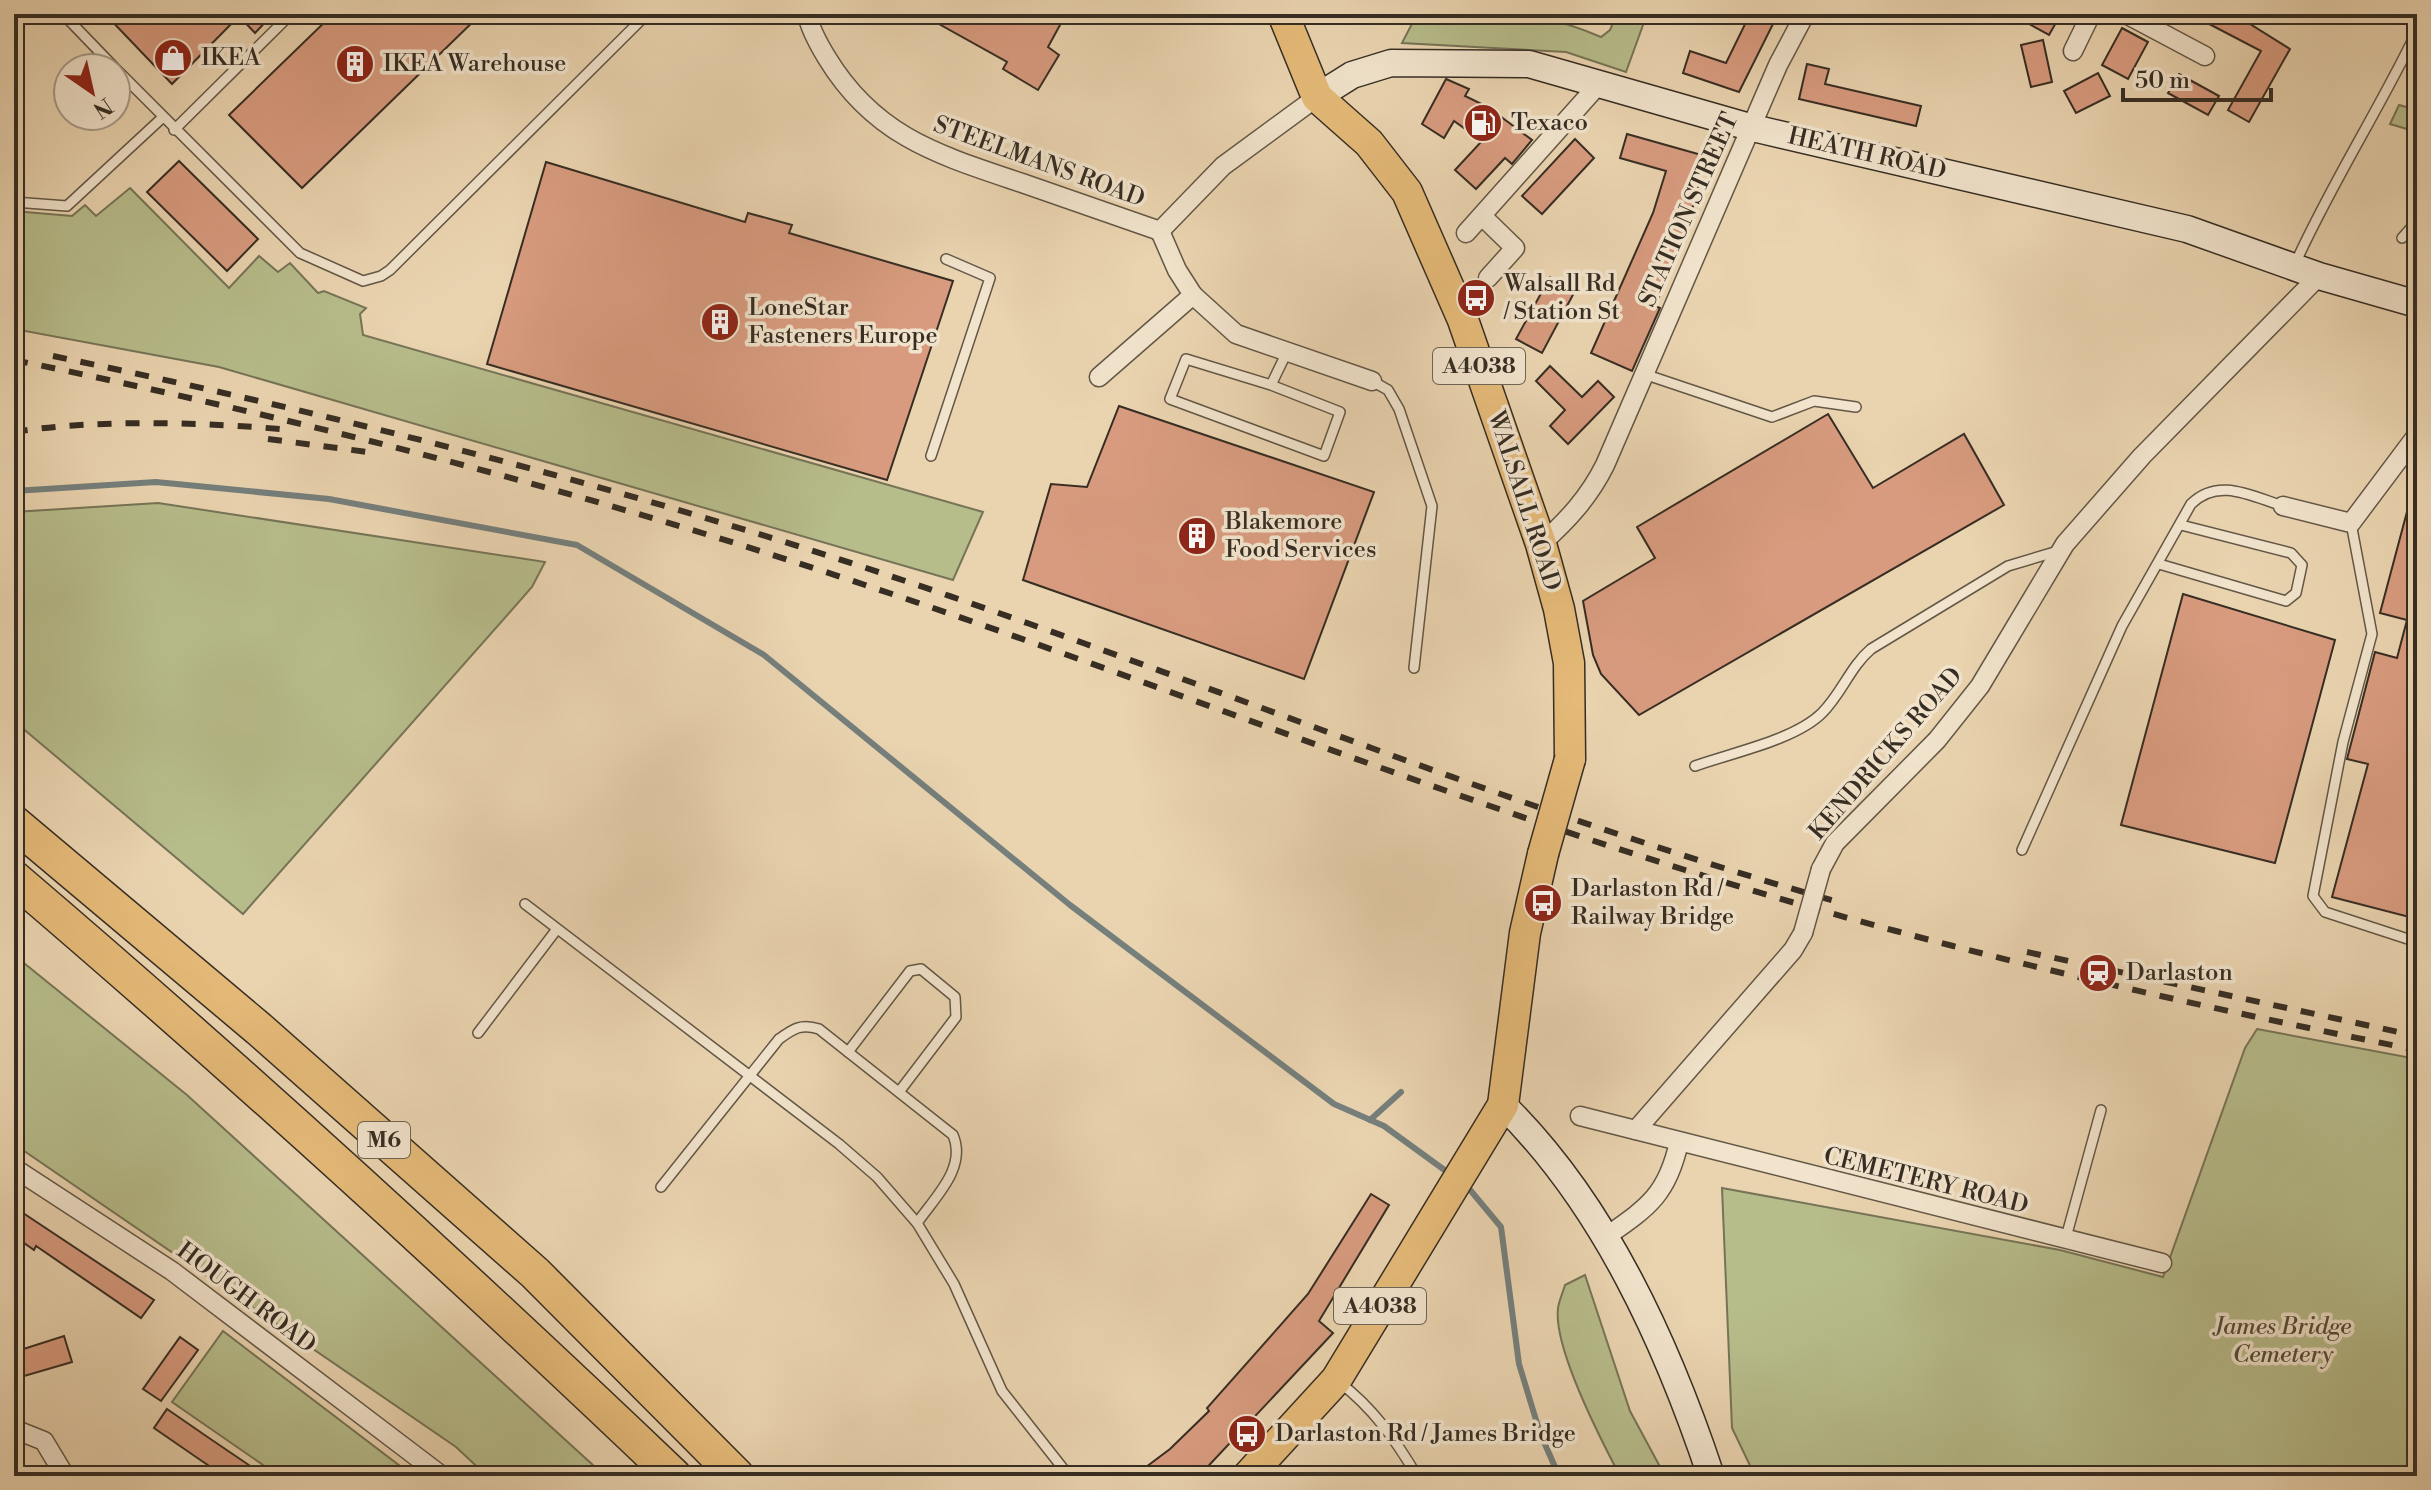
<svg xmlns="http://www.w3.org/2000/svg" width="2431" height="1490" font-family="'Libre Bodoni',serif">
<rect width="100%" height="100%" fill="#ead4b0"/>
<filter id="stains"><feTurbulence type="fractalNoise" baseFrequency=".0025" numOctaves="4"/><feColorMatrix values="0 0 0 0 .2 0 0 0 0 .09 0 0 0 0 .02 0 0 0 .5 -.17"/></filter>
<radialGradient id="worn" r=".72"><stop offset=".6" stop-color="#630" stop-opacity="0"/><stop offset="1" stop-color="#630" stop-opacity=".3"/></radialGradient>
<g fill="#b7bc8b" stroke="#767457" stroke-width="2">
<path d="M1417,14h25v6c19,2 36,-2 55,-4 36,-4 71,7 104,21l9,-7 7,-16h30l-21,58 -60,-20 -164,-9z"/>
<path d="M2417,93v39l-27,-8 9,-19 11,3z"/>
<path d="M130,188l99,100 30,-32 19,16 12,-9 28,30 6,-2 42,17 -6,6 3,21 620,177 -30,68 -734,-213 -205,-38v-118l58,5 13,-11 11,11z"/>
<path d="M158,503l387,59 -13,25 -289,327 -229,-193v-209z"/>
<path d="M14,955l173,140 418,381h-118l-31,-29 -442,-303z"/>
<path d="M2257,1029l160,30v417h-662l-23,-48 -10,-240 338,62 103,27 82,-229z"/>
<path d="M1585,1275l45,136 35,65h-45c-19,-36 -67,-128 -62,-168 1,-7 5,-16 7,-23z"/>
<path d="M223,1331l177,135 -8,10h-113l-107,-74z"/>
</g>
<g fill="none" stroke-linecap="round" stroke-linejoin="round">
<g stroke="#757f7c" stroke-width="6">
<path d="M14,491l142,-9 173,17 248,46 187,110 306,250 264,199 50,22 66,48"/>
<path d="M1370,1120l31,-28"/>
<path d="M1466,1185l35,42 18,137 21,69 19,43"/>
</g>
</g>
<g fill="#d89b7f" stroke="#362d23" stroke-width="2">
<path d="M105,14h168l-18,19 -16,-17 -67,68z"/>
<path d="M333,14h148l-179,174 -73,-73z"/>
<path d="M921,14h145l-18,33 11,8 -21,35 -35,-21 4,-7z"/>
<path d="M1750,14h28l-39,78 -56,-19 7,-22 36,12z"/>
<path d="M2011,14h50l-12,21z"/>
<path d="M2190,14h44l56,35 -41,73 -21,-12 33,-59z"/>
<path d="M2122,28l26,14 -20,37 -26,-14z"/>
<path d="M2043,40l9,42 -21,5 -10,-42z"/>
<path d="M1807,64l22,5 -4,15 96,22 -5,20 -117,-27z"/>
<path d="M2098,73l12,23 -34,17 -12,-22z"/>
<path d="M2179,74l40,22 -11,19 -40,-22z"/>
<path d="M1446,79l23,10 -4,7 23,11 44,33 -20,24 -7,-6 -29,31 -21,-19 27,-29 -28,-20 -10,17 -22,-14z"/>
<path d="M1627,134l78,22 -18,75 -32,75 5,2 -28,63 -41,-18 62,-140 13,-42 -46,-13z"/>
<path d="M1575,139l19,19 -52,56 -20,-18z"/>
<path d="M179,161l79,78 -31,32 -80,-79z"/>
<path d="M546,162l199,60 3,-9 44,12 -3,8 164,48 -66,199 -400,-116z"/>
<path d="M1550,277l25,14 -33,62 -26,-14z"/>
<path d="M1550,366l32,31 16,-16 16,16 -46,47 -18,-18 15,-16 -29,-29z"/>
<path d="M1119,406l255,86 -70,187 -281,-99 28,-96 36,3z"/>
<path d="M1828,414l45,74 91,-54 40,71 -365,210 -38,-41 -8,-19 -10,-54 72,-43 -18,-31z"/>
<path d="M2412,493l5,1v425l-85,-22 36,-133 -21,-5 28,-107 22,6 10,-38 -27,-7z"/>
<path d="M2183,594l152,46 -60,223 -154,-38z"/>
<path d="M1371,1194l18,11 -70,116 14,12 -134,143h-65l36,-27 39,-38 -2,-3 101,-114z"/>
<path d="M14,1207l140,93 -13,18 -105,-72 -2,4 -20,-14z"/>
<path d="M64,1336l8,26 -58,17v-27z"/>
<path d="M180,1337l18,13 -37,51 -18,-12z"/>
<path d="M167,1409l42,29 56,38h-41l-28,-19 -42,-29z"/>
</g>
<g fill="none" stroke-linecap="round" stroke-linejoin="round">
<g stroke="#635746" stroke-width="12">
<g id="lane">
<path d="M63,14l52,54"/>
<path d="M116,69l184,184 63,28 18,-5 9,-6 257,-256"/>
<path d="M174,130l117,-116"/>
<path d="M14,202l53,4 95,-88"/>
<path d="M2402,238l15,-17"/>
<path d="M2295,264c36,-80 84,-154 122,-233"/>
<path d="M1644,374l128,43 42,-16 42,6"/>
<path d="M1372,381l16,9 11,19 33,97 -18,162"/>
<path d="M1271,385l-85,-26 -16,40 154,57 16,-44 -69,-27 15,-31"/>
<path d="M931,456l59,-178 -44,-19"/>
<path d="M2351,523l21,111 -29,108 -30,154 12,16 92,30"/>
<path d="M2159,564l127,37 10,-8 6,-28 -11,-12 -110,-28"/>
<path d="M1695,766c36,-13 100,-26 127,-53 20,-20 28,-46 49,-64l137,-83 50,-15"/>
<path d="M2022,850l100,-224 69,-122c27,-27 60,-8 92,2"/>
<path d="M525,904l314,240 38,33 40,46 37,61 48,107 67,85"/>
<path d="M478,1033l79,-104"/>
<path d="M848,1052l62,-81 11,-2 34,28 1,20 -57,75"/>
<path d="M661,1187l118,-148c14,-10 22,-16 40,-10l134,106c14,33 -18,62 -36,88"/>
<path d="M2065,1241l36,-131"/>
<path d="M1339,1382c34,26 56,57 78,94"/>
</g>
</g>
<g stroke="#635746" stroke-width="21">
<g id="street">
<path d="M807,14c3,15 12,31 20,44 48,79 112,97 195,125 46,16 92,32 138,48"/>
<path d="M2126,14l79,42"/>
<path d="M2073,51l18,-37"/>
<path d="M1482,216l33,32 -27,30"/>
<path d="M1160,231l63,-65 94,-69"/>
<path d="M1466,233l133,-149"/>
<path d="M1193,295l43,39 136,47"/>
<path d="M1099,377l94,-82 -16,-25 -17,-39"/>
<path d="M2283,506l68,17 66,-88"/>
<path d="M1541,544c27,-24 48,-47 64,-79l173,-400 27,-51"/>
<path d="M1821,869l14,-26 102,-103 43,-54 85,-142 77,-88 177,-180"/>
<path d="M1580,1116l582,147"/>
<path d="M1636,1130l157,-180 10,-17"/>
<path d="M14,1168l158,103 270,205"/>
<path d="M1604,1238c43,-30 63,-42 75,-96"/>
<path d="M14,1429l30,12 21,35"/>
</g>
</g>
<g stroke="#362d23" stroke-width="29">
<g id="secondary">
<path d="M1317,97l35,-22 39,-12 138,1 224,64 434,101 132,47 98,28"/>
<path d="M1503,1105c101,99 164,239 208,371"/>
</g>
</g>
<g stroke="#362d23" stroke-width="33">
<g id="primary">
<path d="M1283,14l34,83 52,46 38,49 56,128 78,224 18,65 10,54 1,96"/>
<path d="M1248,1476l88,-96 167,-275 22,-172 18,-79"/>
</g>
</g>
<g stroke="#362d23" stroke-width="37">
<g id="highway">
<path d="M14,823l245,206 276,244 202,203"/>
<path d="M14,878c226,193 445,393 660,598"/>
</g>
</g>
<use href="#lane" stroke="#f1e3cc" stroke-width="9"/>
<use href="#street" stroke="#f1e3cc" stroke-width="18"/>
<use href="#secondary" stroke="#f1e3cc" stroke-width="26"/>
<use href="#primary" stroke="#e5ba78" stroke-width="30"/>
<use href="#highway" stroke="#e5ba78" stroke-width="34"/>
<g stroke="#362d23" stroke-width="6" stroke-dasharray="14 14" stroke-linecap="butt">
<path d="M53,356c270,56 539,123 801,208 331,108 652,245 988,339"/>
<path d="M14,360c287,59 573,132 851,225 274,91 543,199 820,285 240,75 485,131 732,180"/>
<path d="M14,432c82,-13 192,-10 276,-2"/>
<path d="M268,439l107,14"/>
<path d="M2027,952l390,84"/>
</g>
<g stroke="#635746" stroke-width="21" stroke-linecap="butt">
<path id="street-bridge" d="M1803,933l18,-64"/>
</g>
<g stroke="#362d23" stroke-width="33" stroke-linecap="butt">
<path id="primary-bridge" d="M1543,854l27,-95"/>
</g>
<use href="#street-bridge" stroke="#f1e3cc" stroke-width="18"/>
<use href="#primary-bridge" stroke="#e5ba78" stroke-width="30"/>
</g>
<defs>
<g id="shop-disc" transform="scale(2)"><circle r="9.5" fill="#8f2418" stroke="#f1e3cc"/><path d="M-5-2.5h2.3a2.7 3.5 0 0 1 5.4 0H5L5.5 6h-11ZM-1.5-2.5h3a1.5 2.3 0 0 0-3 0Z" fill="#fff"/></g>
<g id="building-disc" transform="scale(2)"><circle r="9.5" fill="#8f2418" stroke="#f1e3cc"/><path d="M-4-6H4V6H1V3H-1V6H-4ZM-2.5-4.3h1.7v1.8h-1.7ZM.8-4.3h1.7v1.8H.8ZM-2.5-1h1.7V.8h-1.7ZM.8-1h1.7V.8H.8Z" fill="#fff"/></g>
<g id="fuel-disc" transform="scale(2)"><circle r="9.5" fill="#8f2418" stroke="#f1e3cc"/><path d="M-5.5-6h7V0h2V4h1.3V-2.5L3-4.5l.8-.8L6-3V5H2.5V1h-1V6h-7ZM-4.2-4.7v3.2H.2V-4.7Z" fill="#fff"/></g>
<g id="bus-disc" transform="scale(2)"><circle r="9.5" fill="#8f2418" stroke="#f1e3cc"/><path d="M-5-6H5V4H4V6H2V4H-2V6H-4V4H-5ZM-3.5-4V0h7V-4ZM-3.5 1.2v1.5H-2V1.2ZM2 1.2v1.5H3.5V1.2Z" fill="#fff"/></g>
<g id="station-disc" transform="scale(2)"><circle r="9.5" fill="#8f2418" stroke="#f1e3cc"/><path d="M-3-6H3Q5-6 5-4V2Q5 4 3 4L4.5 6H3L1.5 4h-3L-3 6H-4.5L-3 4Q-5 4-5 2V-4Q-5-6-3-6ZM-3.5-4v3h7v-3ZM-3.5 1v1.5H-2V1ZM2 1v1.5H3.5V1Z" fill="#fff"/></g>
</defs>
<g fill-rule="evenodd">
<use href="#shop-disc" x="173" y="58"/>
<use href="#building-disc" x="355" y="64"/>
<use href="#fuel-disc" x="1483" y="123"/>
<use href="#bus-disc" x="1476" y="298"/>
<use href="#building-disc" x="720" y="322"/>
<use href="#building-disc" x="1197" y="536"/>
<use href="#bus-disc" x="1543" y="903"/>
<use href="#station-disc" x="2098" y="973"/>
<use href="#bus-disc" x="1247" y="1434"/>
</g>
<g text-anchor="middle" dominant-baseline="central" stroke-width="7" stroke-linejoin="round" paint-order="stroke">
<g fill="#f1e3cc" stroke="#6e6456" stroke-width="2">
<rect x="1433" y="348" width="92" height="36" rx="6"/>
<rect x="358" y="1122" width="52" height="36" rx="6"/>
<rect x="1334" y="1288" width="92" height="36" rx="6"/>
</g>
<g font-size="22" font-weight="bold" fill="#362d23">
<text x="1479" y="366">A4038</text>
<text x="384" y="1140">M6</text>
<text x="1380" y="1306">A4038</text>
</g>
<g font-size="24" fill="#362d23" stroke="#f1e3cc" text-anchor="start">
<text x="201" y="58">IKEA</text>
<text x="383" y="64">IKEA Warehouse</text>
<text x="1511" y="123">Texaco</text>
<text x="1504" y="284">Walsall Rd<tspan x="1504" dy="28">/ Station St</tspan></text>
<text x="748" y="308">LoneStar<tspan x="748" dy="28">Fasteners Europe</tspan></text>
<text x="1225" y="522">Blakemore<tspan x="1225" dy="28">Food Services</tspan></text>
<text x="1571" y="889">Darlaston Rd /<tspan x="1571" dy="28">Railway Bridge</tspan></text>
<text x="2126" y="973">Darlaston</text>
<text x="1275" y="1434">Darlaston Rd / James Bridge</text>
</g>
<g font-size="24" fill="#362d23" stroke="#f1e3cc">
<text transform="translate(1867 154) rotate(13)">HEATH ROAD</text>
<text transform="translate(1039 162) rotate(20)">STEELMANS ROAD</text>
<text transform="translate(1689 210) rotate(-66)">STATION STREET</text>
<text transform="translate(1524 501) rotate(72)">WALSALL ROAD</text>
<text transform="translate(1886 754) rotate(-49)">KENDRICKS ROAD</text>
<text transform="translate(1926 1181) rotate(14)">CEMETERY ROAD</text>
<text transform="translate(246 1298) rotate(37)">HOUGH ROAD</text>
</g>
<g font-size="24" font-style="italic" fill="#504a38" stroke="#f1e3cc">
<text x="2283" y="1327">James Bridge<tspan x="2283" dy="28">Cemetery</tspan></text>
</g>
</g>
<rect width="2431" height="1490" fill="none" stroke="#ead4b0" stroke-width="48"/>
<rect x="16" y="16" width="2399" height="1458" fill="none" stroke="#362d23" stroke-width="4"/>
<rect x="24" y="24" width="2383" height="1442" fill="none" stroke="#362d23" stroke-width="2"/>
<g transform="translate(92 92) rotate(146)"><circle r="38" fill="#f1e3cc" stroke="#a69a88" stroke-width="2"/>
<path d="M0-6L14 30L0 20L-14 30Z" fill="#8f2418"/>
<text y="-12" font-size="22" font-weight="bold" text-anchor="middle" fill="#362d23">N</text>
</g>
<path d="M2123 88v12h148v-12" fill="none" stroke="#362d23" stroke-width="4"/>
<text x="2135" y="88" font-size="24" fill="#362d23" stroke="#f1e3cc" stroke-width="6" paint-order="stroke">50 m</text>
<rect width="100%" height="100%" filter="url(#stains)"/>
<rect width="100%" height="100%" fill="url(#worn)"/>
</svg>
